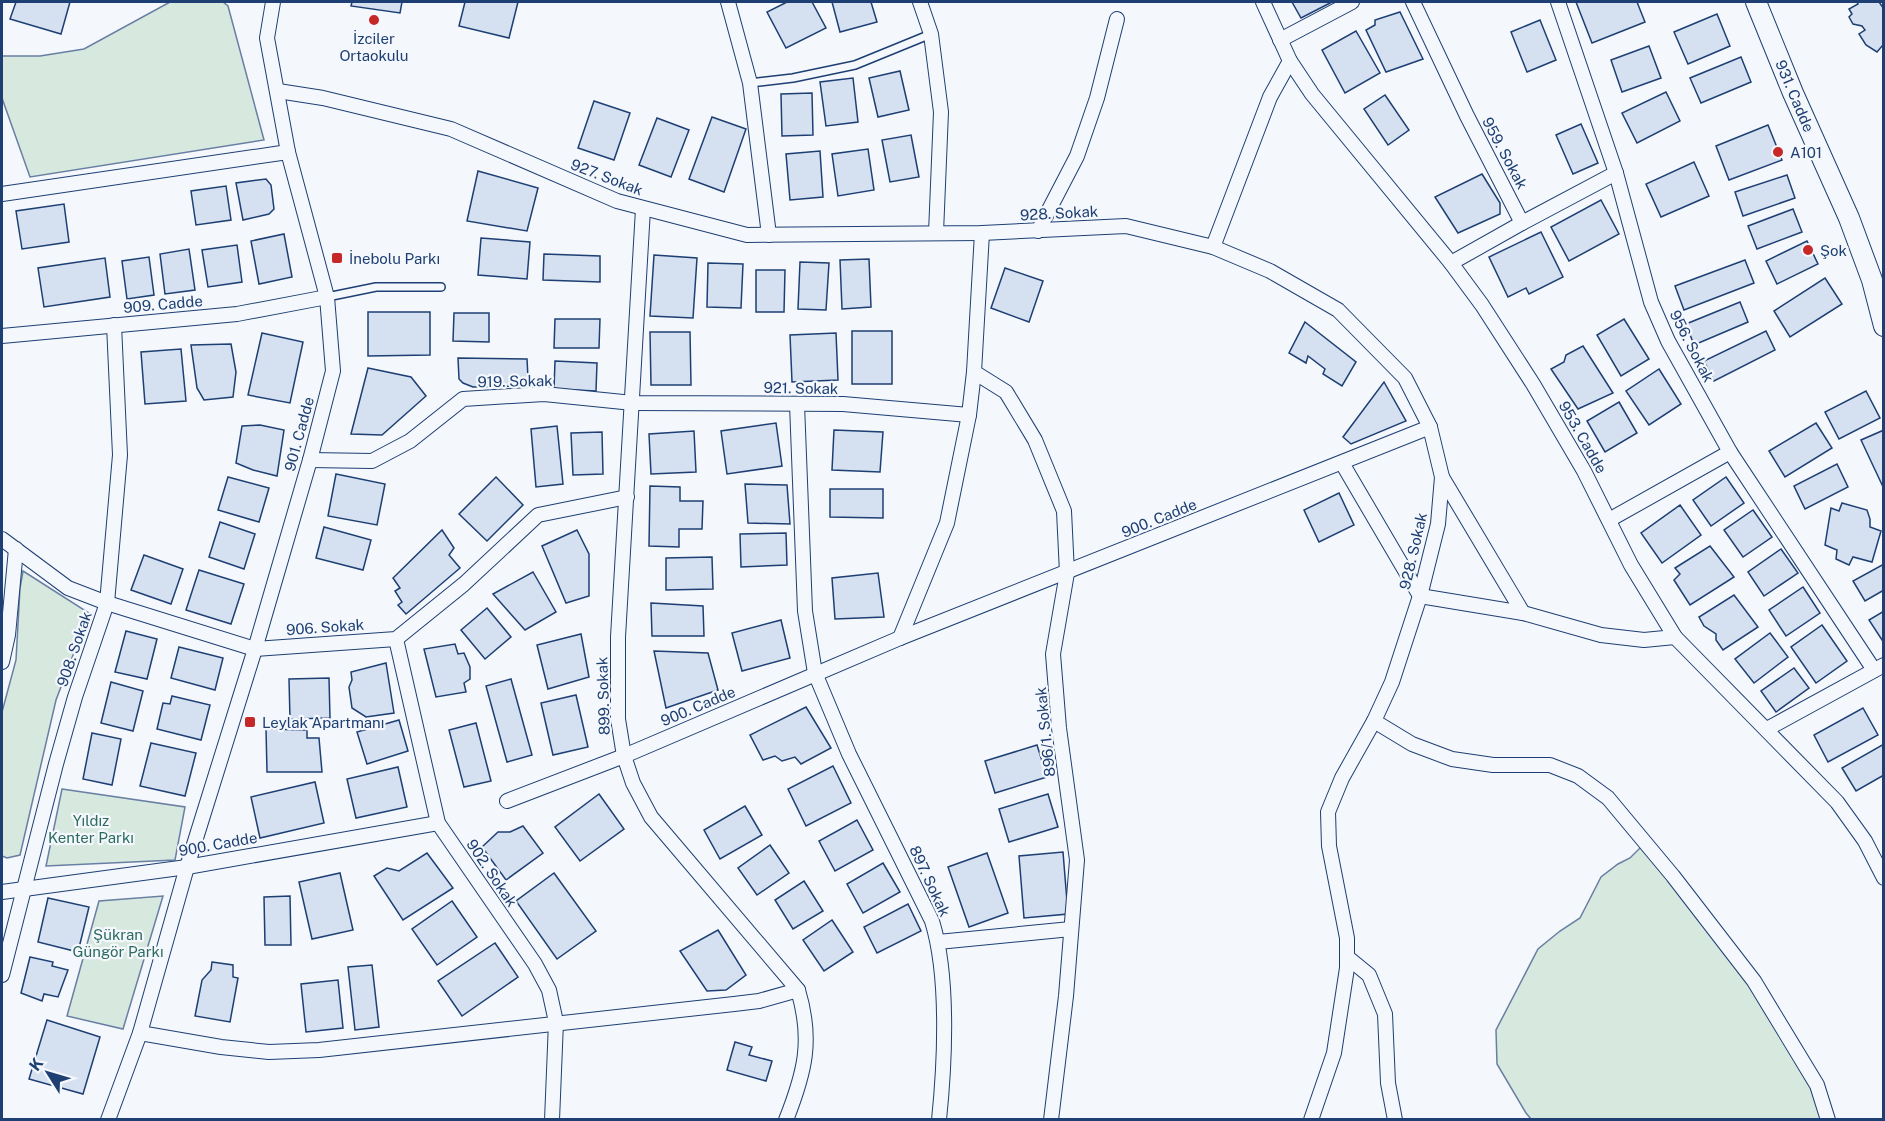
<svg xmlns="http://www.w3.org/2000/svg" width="1885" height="1121" font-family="'Public Sans',sans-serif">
<rect width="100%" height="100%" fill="#f4f7fb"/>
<g fill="#d7e8df" stroke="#687fa3" stroke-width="1.5">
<path d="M170,2h53l5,4 36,134 -234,37 -28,-79v-42h38l44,-7z"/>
<path d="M23,571l66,42 -33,87 -36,155 -13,3 -5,-2v-144l14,-52 4,-72z"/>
<path d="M62,789l123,18 -10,53 -129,6z"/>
<path d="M1645,843l110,138 73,138h-297l-5,-6 -29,-49 -1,-34 42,-81 22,-18 20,-13 21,-41 17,-13 12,-6z"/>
<path d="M163,896l-40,133 -56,-13 32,-115z"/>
</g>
<g fill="#d5e0f0" stroke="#1d3f73" stroke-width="1.5">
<path d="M16,2h54l-9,32 -51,-15z"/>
<path d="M352,2h50l-2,11 -49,-7z"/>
<path d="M465,2h53l-9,36 -50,-12z"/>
<path d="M787,2h25l14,26 -40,20 -19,-36z"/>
<path d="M832,2h39l6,20 -37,10z"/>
<path d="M1292,2h40l-31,16z"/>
<path d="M1576,2h61l8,20 -53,21z"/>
<path d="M1857,2h22l5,7v39l-2,-2 -5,6 -11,-7 -7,-11 6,-4 -3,-4 -9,-2 -4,-7 3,-3 -3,-5 9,-5z"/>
<path d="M1400,12l23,47 -37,13 -20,-42 9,-5v-5z"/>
<path d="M1717,14l13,32 -42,18 -14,-32z"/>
<path d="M1540,20l16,40 -29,12 -16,-40z"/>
<path d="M1356,31l24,42 -35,20 -23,-43z"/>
<path d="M1649,46l12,32 -39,14 -11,-32z"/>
<path d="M1741,57l10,25 -50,21 -11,-25z"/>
<path d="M900,71l9,39 -31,7 -9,-39z"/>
<path d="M853,78l5,44 -32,4 -6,-44z"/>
<path d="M1666,92l14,29 -43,22 -15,-30z"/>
<path d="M812,93l1,42 -31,1 -1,-42z"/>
<path d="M1385,95l24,35 -21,15 -24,-36z"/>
<path d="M594,101l36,12 -16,47 -36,-12z"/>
<path d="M712,117l34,12 -22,63 -35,-13z"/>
<path d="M657,118l32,12 -18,47 -32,-12z"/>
<path d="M1581,124l17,39 -25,11 -17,-39z"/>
<path d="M1768,125l14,35 -53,20 -13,-34z"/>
<path d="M911,135l8,42 -29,5 -8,-42z"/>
<path d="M868,149l6,41 -36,6 -6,-42z"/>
<path d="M820,151l3,46 -33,3 -4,-46z"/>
<path d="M1694,162l15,34 -48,21 -15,-33z"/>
<path d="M478,171l60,17 -11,43 -60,-10z"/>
<path d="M1482,174l18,29v11l-42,19 -23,-36z"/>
<path d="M1787,175l8,23 -52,18 -8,-24z"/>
<path d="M266,179l5,6 3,24 -5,5 -26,6 -7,-37z"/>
<path d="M226,186l5,34 -35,5 -5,-34z"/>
<path d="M1601,200l18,34 -50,27 -18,-34z"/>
<path d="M64,204l5,38 -47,7 -6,-38z"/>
<path d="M1793,209l9,23 -45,17 -9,-23z"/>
<path d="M1541,232l22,45 -34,17 -3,-6 -18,9 -19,-40z"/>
<path d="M284,234l8,43 -33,7 -8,-43z"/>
<path d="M481,238l49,4 -3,37 -49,-4z"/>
<path d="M1807,241l11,23 -41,20 -11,-23z"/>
<path d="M237,245l5,37 -34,5 -6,-37z"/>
<path d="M189,249l6,41 -30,4 -5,-40z"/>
<path d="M544,254l56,2v26l-57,-2z"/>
<path d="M654,255l43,3 -4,60 -43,-2z"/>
<path d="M149,257l5,38 -27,4 -5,-38z"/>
<path d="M105,258l5,39 -66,10 -6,-39z"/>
<path d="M869,259l2,48 -29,2 -2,-49z"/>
<path d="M1745,260l9,23 -70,27 -9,-24z"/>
<path d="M800,262l29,1 -3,47 -28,-1z"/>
<path d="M708,263l35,1 -2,44 -34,-1z"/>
<path d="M1005,268l38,13 -14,41 -38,-14z"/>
<path d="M756,270h29l-1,42h-28z"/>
<path d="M1825,278l17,26 -52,33 -16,-26z"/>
<path d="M1740,302l8,20 -54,23 -8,-21z"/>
<path d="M368,312h62v43l-62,1z"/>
<path d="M454,313h35v29l-36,-1z"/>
<path d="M555,319h45l-1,29h-45z"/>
<path d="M1624,319l25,40 -28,17 -24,-41z"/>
<path d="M1305,322l51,40 -14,24 -19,-12 2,-5 -17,-13 -2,7 -17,-10z"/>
<rect x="852" y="331" width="40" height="53"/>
<path d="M1766,331l9,19 -61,31 -10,-20z"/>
<path d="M650,332h40l1,53h-40z"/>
<path d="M262,333l41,9 -13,61 -42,-8z"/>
<path d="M836,333l2,47 -46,2 -2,-47z"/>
<path d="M231,344l5,28 -3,25 -29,3 -7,-12 -6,-43z"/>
<path d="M1583,346l30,47 -35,16 -27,-40 13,-7 2,-7z"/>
<path d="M181,349l5,52 -41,3 -4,-52z"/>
<path d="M458,358l69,1 1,19 -6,6 -5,2 -44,1 -10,-4 -4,-4z"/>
<path d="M555,361l42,2 -1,28 -42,-2z"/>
<path d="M368,368l43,9 15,19 -44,39 -31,-1z"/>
<path d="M1659,369l22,35 -32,21 -23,-34z"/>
<path d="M1384,382l22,39 -55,23 -8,-7z"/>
<path d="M1866,391l14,27 -41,21 -14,-27z"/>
<path d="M1619,402l18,31 -32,19 -18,-31z"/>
<path d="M776,423l6,43 -55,8 -6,-43z"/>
<path d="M1816,423l16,25 -47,29 -16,-26z"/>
<path d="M260,425l24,5 -7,46 -24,-6 -17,-7 6,-37z"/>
<path d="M557,426l6,58 -27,3 -5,-58z"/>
<path d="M834,430l49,2 -3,40 -48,-2z"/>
<path d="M1884,430v59l-23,-49z"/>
<path d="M694,431l2,41 -45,2 -2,-40z"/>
<path d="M602,432l1,42 -30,1 -2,-42z"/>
<path d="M1837,464l11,23 -43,22 -11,-23z"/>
<path d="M336,474l49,10 -8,41 -49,-9z"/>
<path d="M228,477l41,11 -10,34 -41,-12z"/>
<path d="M496,477l27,28 -36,36 -28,-27z"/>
<path d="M1726,477l18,26 -33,23 -18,-26z"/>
<path d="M745,484l42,1 3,39 -42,-1z"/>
<path d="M650,486l30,1v14h23l-1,28h-23v18l-30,-1z"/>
<path d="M830,489h53v29l-53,-1z"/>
<path d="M1339,493l15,32 -35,17 -15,-32z"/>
<path d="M1842,503l25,7 3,9v8l11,4 -9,31 -19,-5 -4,8 -13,-6 1,-9 -12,-5 6,-37 8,3z"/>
<path d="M1680,505l21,30 -39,28 -21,-30z"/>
<path d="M1753,510l19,27 -29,20 -19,-27z"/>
<path d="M220,522l35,12 -11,35 -35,-12z"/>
<path d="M324,527l47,13 -8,30 -47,-12z"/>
<path d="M442,530l12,18 -5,7 11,13 -54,46 -8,-9 4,-3 -7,-11 5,-3 -7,-10z"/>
<path d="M577,530l12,24v42l-23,7 -24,-57z"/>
<path d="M786,533l1,32 -46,2 -1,-33z"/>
<path d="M1710,546l24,31 -44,28 -16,-25 6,-6 -5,-6z"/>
<path d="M1781,549l17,24 -34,23 -16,-24z"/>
<path d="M144,555l39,14 -12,35 -40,-14z"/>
<path d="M712,557l1,32 -47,1v-32z"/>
<path d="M1884,564v26l-19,11 -12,-20z"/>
<path d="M199,570l45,14 -13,40 -45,-14z"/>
<path d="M533,572l23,40 -31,18 -32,-36z"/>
<path d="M878,573l6,44 -49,2 -3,-41z"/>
<path d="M1803,587l17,26 -34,23 -17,-26z"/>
<path d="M1734,595l24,32 -35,23 -7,-10v-6l-12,-8 -5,-9z"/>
<path d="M651,603l52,3 1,30h-52z"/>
<path d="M487,608l24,29 -26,22 -24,-29z"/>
<path d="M1884,611v32l-15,-23z"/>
<path d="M781,620l9,38 -48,13 -10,-38z"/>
<path d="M1822,625l25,36 -31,22 -25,-36z"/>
<path d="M126,631l31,8 -10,40 -32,-7z"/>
<path d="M1770,633l18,24 -34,26 -19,-24z"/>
<path d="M581,634l8,43 -41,12 -11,-44z"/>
<path d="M455,644l3,10 6,-1 6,14v12l-6,4 2,9 -30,5 -12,-48z"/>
<path d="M179,647l44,11 -8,32 -44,-12z"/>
<path d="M654,651l54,2 10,37 -52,18z"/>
<path d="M386,663l8,50 -28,4 -14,-9 -3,-21 3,-7 -1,-8z"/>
<path d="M1794,668l15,20 -33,24 -15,-21z"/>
<path d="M329,678l1,40 -40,1 -1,-40z"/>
<path d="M511,679l21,76 -25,7 -21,-76z"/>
<path d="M111,682l32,9 -10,40 -32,-8z"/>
<path d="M576,695l12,52 -35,8 -12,-52z"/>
<path d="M172,696l38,9 -9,35 -44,-11 6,-26 7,1z"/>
<path d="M806,707l25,41 -30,16 -6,-7 -13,4 -7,-5 -12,4 -13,-25z"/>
<path d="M1863,708l15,27 -50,27 -14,-27z"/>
<path d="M399,720l9,31 -41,13 -10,-32z"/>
<path d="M476,723l15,58 -27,6 -15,-57z"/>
<path d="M266,729l41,1v8h12l3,34h-55z"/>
<path d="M92,733l29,6 -9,46 -29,-6z"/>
<path d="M151,743l45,10 -11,43 -45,-10z"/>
<path d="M1884,744v31l-28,16 -14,-23z"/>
<path d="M1037,745l10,32 -52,16 -10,-32z"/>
<path d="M833,766l18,37 -45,23 -18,-37z"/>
<path d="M398,767l9,40 -51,11 -9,-39z"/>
<path d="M315,782l9,41 -64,15 -9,-41z"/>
<path d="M599,794l25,35 -44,32 -25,-34z"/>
<path d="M1048,794l10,33 -49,15 -10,-33z"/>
<path d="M745,806l17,29 -42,24 -16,-29z"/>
<path d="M857,820l16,30 -38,21 -16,-30z"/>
<path d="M523,826l20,27 -37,27 -24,-33 16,-15h12z"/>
<path d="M770,845l19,28 -32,22 -19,-27z"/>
<path d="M1063,852l5,62 -44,4 -5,-62z"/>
<path d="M427,853l26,35 -50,32 -29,-44 13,-8 12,3z"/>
<path d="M987,853l21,60 -39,14 -21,-60z"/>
<path d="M883,863l17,29 -37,21 -16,-29z"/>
<path d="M340,873l13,57 -41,9 -13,-57z"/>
<path d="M554,873l42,58 -39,28 -41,-58z"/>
<path d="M804,881l19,30 -30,18 -18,-29z"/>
<path d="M290,896l1,49h-26l-1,-48z"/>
<path d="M48,898l41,9 -11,45 -40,-10z"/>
<path d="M452,901l25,36 -40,28 -25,-36z"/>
<path d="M908,904l13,27 -44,22 -13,-26z"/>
<path d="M832,920l21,32 -29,19 -21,-31z"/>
<path d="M718,930l28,45 -20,15 -19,1 -27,-40z"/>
<path d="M495,943l23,34 -56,39 -24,-35z"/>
<path d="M30,957l23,5 -1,4 16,4 -10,27 -14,-3 -2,7 -21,-8z"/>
<path d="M212,962l21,3v12l5,1 -8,44 -35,-6 7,-36 9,-10z"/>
<path d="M372,965l7,62 -24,3 -7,-63z"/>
<path d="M338,980l5,48 -37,4 -5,-48z"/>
<path d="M47,1020l53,17 -17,57 -54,-15z"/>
<path d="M735,1042l17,5 -3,8 23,6 -6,20 -39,-11z"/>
</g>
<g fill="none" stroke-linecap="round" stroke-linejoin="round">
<g stroke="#1d3f73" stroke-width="10">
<g id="service">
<path d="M750,83l43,-5 62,-13 76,-31"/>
<path d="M327,297l49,-10h65"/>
</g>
</g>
<g stroke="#1d3f73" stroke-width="16">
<g id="minor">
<path d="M728,2l22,81 19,152"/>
<path d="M920,2l11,32 10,78 -5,121"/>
<path d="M1263,2l27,59 22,33 139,169 31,42 51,79 51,87 47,94 44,72 162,165 28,39 19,37"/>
<path d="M1413,2l54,114 55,107 94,-50"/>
<path d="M1558,2l58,171 35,129 17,39 62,111 144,218"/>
<path d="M1280,40l72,-38"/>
<path d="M278,91l45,7 128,31 166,72 130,34 235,-2 144,-7 87,21 57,24 68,39 67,68 25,49 12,50 -4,47 -18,72 -28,86 -18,39 -32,57 -14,34 1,34 18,92v30l-13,85 -23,67"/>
<path d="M2,194l286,-42"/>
<path d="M643,209l-25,428v82l6,37 9,27 18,34 147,173c15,50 7,82 -12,130"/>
<path d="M1038,231l39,-75 20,-58 20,-79"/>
<path d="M1213,247l57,-150 20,-36"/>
<path d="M1451,263l71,-40"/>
<path d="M2,336l235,-22 90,-17"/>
<path d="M974,372l32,20 29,48 29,71 3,62 -14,81 6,74 18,132 -11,136 -15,124"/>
<path d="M797,404l8,207 10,62 34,81 83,167c17,55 13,141 7,199"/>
<path d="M310,460l62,1 38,-20 53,-42 81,-5 89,9 210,1 126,11"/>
<path d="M1342,463l78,133 103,17 78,22 43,5 31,-3"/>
<path d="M1442,477l81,136"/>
<path d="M1609,520l121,-68"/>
<path d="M2,539l66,49 39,15 148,46 141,-10 68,-55 74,-69 89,-18"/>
<path d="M900,638l47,-115 22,-108 5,-43 8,-139"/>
<path d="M396,639l42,184 97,141 14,26 7,32 -4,98"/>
<path d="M2,662l6,-27 8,-86"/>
<path d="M1374,721l38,23 40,15 41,6h57l28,11 30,22 65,78 81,105 63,104 11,35"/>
<path d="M1767,729l117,-64"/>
<path d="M507,801l117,-45 276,-118 530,-211"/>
<path d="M2,892l185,-25 251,-44"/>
<path d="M938,942l133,-13"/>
<path d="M1347,957l22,18 16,39 3,69 7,37"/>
<path d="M2,975l54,-211 19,-67 32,-94 13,-148 -6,-130"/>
<path d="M140,1033l81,14 48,5 50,-2 415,-46 25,-3 39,-11"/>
<path d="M108,1120l32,-87 47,-166 68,-218 55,-189 23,-89 -6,-74 -39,-145 -21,-114 6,-36"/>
</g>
</g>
<g stroke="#1d3f73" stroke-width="22">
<path id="secondary" d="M1756,2l37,91 56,125 23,62 12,46"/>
</g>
<use href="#service" stroke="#f4f7fb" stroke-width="7"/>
<use href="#minor" stroke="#f4f7fb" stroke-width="14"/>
<use href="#secondary" stroke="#f4f7fb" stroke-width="20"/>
</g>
<g fill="#c62828" stroke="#f4f7fb" stroke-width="2">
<circle cx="374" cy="20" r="6"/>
<circle cx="1778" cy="152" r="6"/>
<circle cx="1808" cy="250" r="6"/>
<rect x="331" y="252" width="12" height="12" rx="3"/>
<rect x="244" y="716" width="12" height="12" rx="3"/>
</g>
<g text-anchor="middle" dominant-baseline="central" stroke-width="4.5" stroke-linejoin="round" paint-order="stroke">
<g font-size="15" fill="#1d3f73" stroke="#f4f7fb" text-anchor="start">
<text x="374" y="38" text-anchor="middle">İzciler<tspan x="374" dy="17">Ortaokulu</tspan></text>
<text x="1790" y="152">A101</text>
<text x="1820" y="250">Şok</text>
<text x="349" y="258">İnebolu Parkı</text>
<text x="262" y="722">Leylak Apartmanı</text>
</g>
<g font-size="15" fill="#1d3f73" stroke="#f4f7fb">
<text transform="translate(1795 96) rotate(67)">931. Cadde</text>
<text transform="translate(1505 153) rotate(62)">959. Sokak</text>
<text transform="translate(607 177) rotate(21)">927. Sokak</text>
<text transform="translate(1059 213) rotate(-3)">928. Sokak</text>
<text transform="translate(163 304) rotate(-5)">909. Cadde</text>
<text transform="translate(1692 346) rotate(63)">956. Sokak</text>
<text transform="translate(515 381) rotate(-1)">919. Sokak</text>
<text transform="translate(801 388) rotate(1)">921. Sokak</text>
<text transform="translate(299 434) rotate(-75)">901. Cadde</text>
<text transform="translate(1583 437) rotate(60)">953. Cadde</text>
<text transform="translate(1159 518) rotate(-22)">900. Cadde</text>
<text transform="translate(1413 551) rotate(-77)">928. Sokak</text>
<text transform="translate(325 627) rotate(-4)">906. Sokak</text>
<text transform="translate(74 649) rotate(-71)">908. Sokak</text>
<text transform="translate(603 696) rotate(-92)">899. Sokak</text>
<text transform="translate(698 706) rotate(-23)">900. Cadde</text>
<text transform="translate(1045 732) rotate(-96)">896/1. Sokak</text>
<text transform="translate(218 844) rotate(-10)">900. Cadde</text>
<text transform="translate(492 873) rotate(56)">902. Sokak</text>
<text transform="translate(930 881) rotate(65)">897. Sokak</text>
</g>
<g font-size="15" fill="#2c6c60" stroke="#f4f7fb">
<text x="91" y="820">Yıldız<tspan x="91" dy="17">Kenter Parkı</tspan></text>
<text x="118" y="934">Şükran<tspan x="118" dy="17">Güngör Parkı</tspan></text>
</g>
</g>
<rect width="1885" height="1121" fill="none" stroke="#1d3f73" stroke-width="6"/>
<g transform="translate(48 1073) rotate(307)" stroke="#f4f7fb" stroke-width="4.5" paint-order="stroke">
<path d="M0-4.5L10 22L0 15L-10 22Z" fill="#1d3f73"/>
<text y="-9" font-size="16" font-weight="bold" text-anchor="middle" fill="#1d3f73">K</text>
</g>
</svg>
